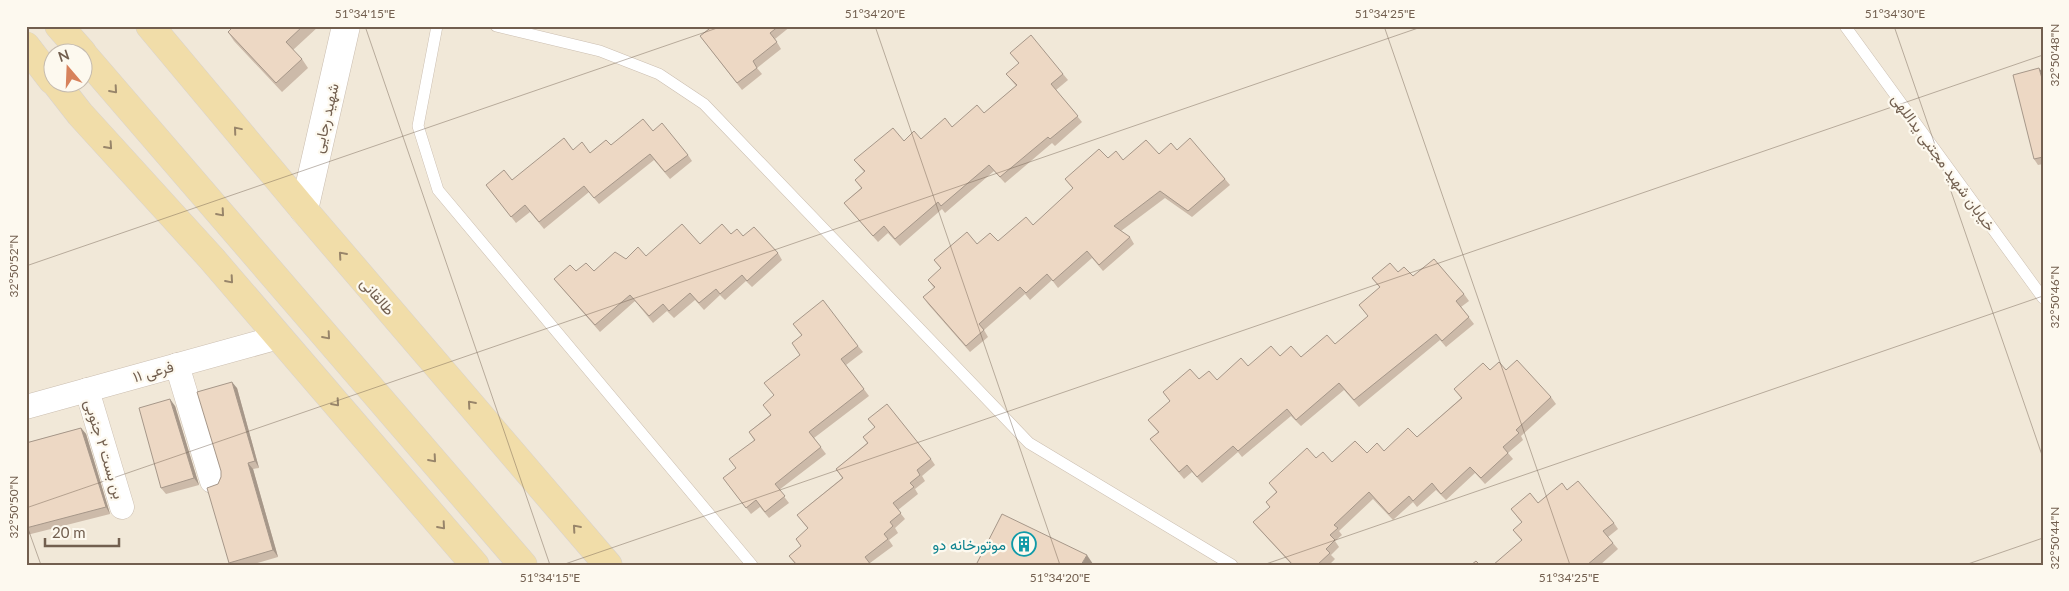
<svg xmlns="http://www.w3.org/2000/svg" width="2069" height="591" font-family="Lato,Vazirmatn,sans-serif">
<rect width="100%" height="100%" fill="#faf5e9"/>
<path fill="#f1e8d8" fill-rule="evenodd" d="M26,26h2017v539h-2017zM52,52h30v30h-30z"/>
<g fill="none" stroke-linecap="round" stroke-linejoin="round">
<g stroke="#cbbeb0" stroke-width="12">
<g id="service">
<path d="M437,26l-19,100 20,64 314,375"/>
<path d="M496,26l104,25 59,23 45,30 325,339 203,122"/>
<path d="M1845,26l198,272"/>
</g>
</g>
<g stroke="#cbbeb0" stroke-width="25">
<g id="minor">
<path d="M177,365l35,116"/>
<path d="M87,390l35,117"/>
<path d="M26,407l253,-70"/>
</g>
</g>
<g stroke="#cbbeb0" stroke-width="29">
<path id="tertiary" d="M304,210l42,-184"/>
</g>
<g stroke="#d8d2ce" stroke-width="29">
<g id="primary">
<path d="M59,26l23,26"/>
<path d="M150,26l154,184 304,355"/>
<path d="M26,46l26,34"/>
<path d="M82,53l441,512"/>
<path d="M55,82l25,32 132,145 263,306"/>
</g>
</g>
<use href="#service" stroke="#fff" stroke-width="11"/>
<use href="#minor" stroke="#fff" stroke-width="24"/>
<use href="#tertiary" stroke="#fff" stroke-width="28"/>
<use href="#primary" stroke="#f1dda9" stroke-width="28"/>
</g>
<g fill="#ccbaa9">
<path d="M234,26h85l-26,24 9,9 6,9 -26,24 -48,-51 -6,-9z"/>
<path d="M712,26h79l-16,13 6,10 -24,19 5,6 -20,16 -42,-54z"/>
<path d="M1010,53l53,21 5,6 -12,10 26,32 -27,24 -3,-3 -47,40 -11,-12 -49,42 -3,-4 -42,37 -12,-13 -10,9 -29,-33 -5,-6 17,-15 -6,-8 9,-8 -10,-12 50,-19 17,-2 63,-26 32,-27 -10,-12 13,-10z"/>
<path d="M2043,73v91l-5,1 -4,-6z"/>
<path d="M653,131l35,24 4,6 -22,18 -16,-19 -55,44 -10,-12 -45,37 -14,-17 -14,11 -30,-38 26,-5 61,-30 17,3z"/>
<path d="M1177,150l48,29 5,6 -38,32 -27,-19 -44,33 9,6 4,7 -31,27 -11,-13 -34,30 -6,-8 -22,20 -5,-6 -41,36 4,7 -18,15 -42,-48 -5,-7 11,-9 -6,-8 13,-11 -7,-9 43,-16 21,-3 35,-16 40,-36 -8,-10 43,-21 15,2 36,-6z"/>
<path d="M743,236l35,17 4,7 -30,27 -6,-6 -21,19 -5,-5 -16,15 -9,-10 -21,18 -7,-7 -14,12 -18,-22 -35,31 -41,-47 -5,-6 22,-8h18l32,-12 20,-3 54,-12z"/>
<path d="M1398,272l66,22 5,7 -8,6 13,17 -28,23 -6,-7 -81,67 -15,-17 -43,36 -10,-10 -49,41 -4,-5 -36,31 -10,-11 -8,7 -29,-34 -5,-6 8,-7 -10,-12 22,-19 -7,-9 36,-13 18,1 31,-14 32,-10 21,1 34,-13 33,-28 -9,-11 21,-17 -8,-10z"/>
<path d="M793,324l65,22 5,6 -17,13 23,31 -55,42 12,16 -47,36 10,13 -20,15 -9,-11 -9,7 -28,-36 13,-10 18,-28 -5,-8 21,-17 3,-19 27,-41 2,-19z"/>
<path d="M1490,370h16l45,27 5,7 -35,32 2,4 -15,13 5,6 -28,25 -10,-11 -29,27 -10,-10 -19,17 -4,-5 -20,18 -20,-21 -34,32 3,4 -7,6 4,6 -8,8 4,4 -6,6h-37l-34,-37 -5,-6 17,-15 -4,-5 10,-10 -7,-9 47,-25 16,4 35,-9 17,-2 33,-14 44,-39 -7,-9z"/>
<path d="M237,388l22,80 -6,1 25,88 -27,8h-21l-1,-2 -11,-79 3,-7v-6z"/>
<path d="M175,406l24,79 -33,9 -5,-6z"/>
<path d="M868,419l63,40 4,6 -13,11 3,5 -10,8 3,5 -20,16 7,9 -10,9 3,5 -9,7 4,6 -23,17 1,2h-75l-7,-9 12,-10 -5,-7 12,-10 -11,-14 45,-37 -6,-9 31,-26 -4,-6 12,-9z"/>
<path d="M81,428l5,6 24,80 -83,21 -1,-92z"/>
<path d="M1567,490l47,33 4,6 -10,8 10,12 -18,16h-107l29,-24 -9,-11 9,-7 -11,-14 27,-6z"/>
</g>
<g fill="#a69789">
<path d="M2039,68l4,5v9z"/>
<path d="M232,382l5,6 22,80 -4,-7z"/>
<path d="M170,399l5,7 24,79 -5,-7z"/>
<path d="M81,428l5,6 24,80 -4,-7z"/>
<path d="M248,463l5,6 25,88 -5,-7z"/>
<path d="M1087,555l6,9v1h-12z"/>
</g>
<g fill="#edd8c4" stroke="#a69789">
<path d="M234,26h69l-17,16 16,17 -26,24 -48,-51z"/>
<path d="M713,26h66l-9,7 7,9 -24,19 4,7 -20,15 -37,-47z"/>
<path d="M1031,35l32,39 -12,10 27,32 -28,23 -2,-2 -48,40 -11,-12 -48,41 -3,-4 -43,37 -11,-13 -11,10 -29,-33 18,-15 -7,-8 10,-9 -11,-11 39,-32 11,13 10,-10 7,8 24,-21 7,9 25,-22 7,8 33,-28 -11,-11 13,-11 -9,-10z"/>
<path d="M2039,68l4,14v75l-9,2 -21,-84z"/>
<path d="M643,119l10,12 9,-8 26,32 -23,17 -15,-18 -56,44 -10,-12 -45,36 -14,-17 -14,12 -25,-32 18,-15 8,10 52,-42 9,12 9,-8 8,11 16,-13 5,5z"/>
<path d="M1190,138l35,41 -37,32 -28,-20 -46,35 16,11 -31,28 -12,-14 -34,30 -6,-7 -21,19 -6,-6 -41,37 5,6 -18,16 -43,-49 12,-10 -7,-7 13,-12 -7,-8 33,-28 10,12 13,-11 8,8 28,-24 7,8 40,-37 -8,-9 34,-30 9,9 8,-7 7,9 23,-20 13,14 12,-11 6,7z"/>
<path d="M682,224l18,20 22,-20 9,10 6,-5 6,7 11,-9 24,26 -31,28 -5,-6 -22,19 -4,-5 -17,14 -9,-10 -21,18 -6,-7 -14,12 -19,-21 -35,30 -41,-46 16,-14 6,6 10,-8 8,8 21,-19 11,7 12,-12 8,9z"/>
<path d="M1434,259l30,35 -8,7 13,16 -27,24 -6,-7 -82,66 -15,-17 -43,37 -9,-11 -49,42 -5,-5 -36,31 -10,-12 -8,7 -29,-33 9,-7 -11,-12 22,-19 -7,-9 27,-23 9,10 10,-8 8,9 24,-22 7,8 23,-20 9,10 11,-10 10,11 26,-22 8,9 33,-28 -9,-11 21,-18 -8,-9 18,-15 8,9 6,-5 9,9z"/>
<path d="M823,300l35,46 -17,13 23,30 -55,43 12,15 -46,37 10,12 -20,16 -9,-12 -10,8 -23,-30 13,-10 -7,-9 26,-19 -6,-8 22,-17 -8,-10 11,-10 -10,-12 36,-28 -8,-12 10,-8 -9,-11z"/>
<path d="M1517,360l34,37 -35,33 3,3 -16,14 5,6 -27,25 -11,-11 -29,27 -9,-11 -19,18 -4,-5 -20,18 -20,-22 -35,33 4,3 -8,7 5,5 -9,9 4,4 -13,12h-24l-40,-43 17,-15 -4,-5 11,-10 -8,-9 38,-35 9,10 7,-6 9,10 23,-21 12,12 10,-10 7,8 24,-23 9,9 45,-39 -8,-9 29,-26 7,7 9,-8 7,8z"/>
<path d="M232,382l23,79 -7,2 25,87 -44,13 -22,-75 11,-4 3,-7v-6l-24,-79z"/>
<path d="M170,399l24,79 -33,10 -22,-80z"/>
<path d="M887,404l44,55 -14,11 3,5 -10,8 4,4 -21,16 8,10 -11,9 3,4 -9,8 4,5 -23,18 6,8h-74l-8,-9 12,-10 -5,-7 12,-11 -11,-13 46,-37 -7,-9 32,-26 -5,-6 12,-10 -7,-8z"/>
<path d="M81,428l25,79 -80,21v-85z"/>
<path d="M1578,481l36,42 -11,8 10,12 -26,22h-94l29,-25 -9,-10 9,-8 -11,-13 19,-16 8,10 24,-20 5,7z"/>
<path d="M1002,514l85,41 -6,10h-105z"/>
<path d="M1476,561l4,4h-9z"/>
</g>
<defs><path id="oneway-chevron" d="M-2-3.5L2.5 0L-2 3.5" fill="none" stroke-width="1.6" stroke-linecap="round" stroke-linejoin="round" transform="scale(1.25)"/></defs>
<g stroke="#98856a">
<use href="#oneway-chevron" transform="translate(114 90) rotate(49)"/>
<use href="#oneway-chevron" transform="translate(237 130) rotate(-130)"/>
<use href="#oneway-chevron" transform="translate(109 146) rotate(48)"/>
<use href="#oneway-chevron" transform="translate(221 213) rotate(49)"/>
<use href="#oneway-chevron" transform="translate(342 255) rotate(-131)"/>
<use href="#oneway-chevron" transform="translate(230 280) rotate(49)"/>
<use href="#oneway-chevron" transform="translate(327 336) rotate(49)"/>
<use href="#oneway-chevron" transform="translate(336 403) rotate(49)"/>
<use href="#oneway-chevron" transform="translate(471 404) rotate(-131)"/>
<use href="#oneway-chevron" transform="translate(433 459) rotate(49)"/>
<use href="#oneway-chevron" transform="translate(442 526) rotate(49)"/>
<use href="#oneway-chevron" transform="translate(576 528) rotate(-131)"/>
</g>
<path fill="none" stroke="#725f4f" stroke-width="1" stroke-opacity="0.45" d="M365,26l185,539M875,26l185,539M1384,26l186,539M1894,26l149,432M26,266l697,-240M26,508l1398,-482M26,523l15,42M562,565l1481,-510M1263,565l780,-269M1965,565l78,-27"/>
<defs>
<g id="building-ring" transform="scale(1.25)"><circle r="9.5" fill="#fdf9ef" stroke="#0f9aa8" stroke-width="1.5"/><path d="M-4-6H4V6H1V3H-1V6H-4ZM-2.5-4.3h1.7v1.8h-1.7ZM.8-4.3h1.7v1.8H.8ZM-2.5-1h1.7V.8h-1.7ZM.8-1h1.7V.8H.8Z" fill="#0f9aa8"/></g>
</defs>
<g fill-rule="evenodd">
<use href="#building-ring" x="1024" y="544"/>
</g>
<g text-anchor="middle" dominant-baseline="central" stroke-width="4.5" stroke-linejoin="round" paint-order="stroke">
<g font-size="15" fill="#725f4f" stroke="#fdf9ef">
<text transform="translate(325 118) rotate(-77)">شهید رجایی</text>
<text transform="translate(1944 162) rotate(54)">خیابان شهید مجتبی یداللهی</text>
<text transform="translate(378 296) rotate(49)">طالقانی</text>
<text transform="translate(153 371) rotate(-16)">فرعی ۱۱</text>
<text transform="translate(105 449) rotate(73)">بن بست ۲ جنوبی</text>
</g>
<g font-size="15" fill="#0d838f" stroke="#fdf9ef" text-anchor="end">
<text x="1006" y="544">موتورخانه دو</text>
</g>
</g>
<rect width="2069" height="591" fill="none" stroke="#fdf9ef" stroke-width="55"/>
<g transform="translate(68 68) rotate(341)"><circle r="24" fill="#fdf9ef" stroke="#c5bbaf"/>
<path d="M0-4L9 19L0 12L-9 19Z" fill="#d7825c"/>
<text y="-8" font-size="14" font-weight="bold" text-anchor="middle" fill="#725f4f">N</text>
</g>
<path d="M45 538v8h74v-8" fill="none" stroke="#725f4f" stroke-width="2.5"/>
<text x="52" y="538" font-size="15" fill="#725f4f" stroke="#fdf9ef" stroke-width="4" paint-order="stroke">20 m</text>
<rect x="28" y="28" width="2014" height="536" fill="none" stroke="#725f4f" stroke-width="2"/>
<g font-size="12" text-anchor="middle" fill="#725f4f">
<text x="365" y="18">51°34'15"E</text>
<text x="875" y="18">51°34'20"E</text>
<text x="1385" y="18">51°34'25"E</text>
<text x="1895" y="18">51°34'30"E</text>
<text transform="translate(2055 55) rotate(-90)" y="4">32°50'48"N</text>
<text transform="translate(14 266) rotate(-90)" y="4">32°50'52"N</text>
<text transform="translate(2055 297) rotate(-90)" y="4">32°50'46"N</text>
<text transform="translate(14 507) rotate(-90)" y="4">32°50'50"N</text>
<text transform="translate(2055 538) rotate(-90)" y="4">32°50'44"N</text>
<text x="550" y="582">51°34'15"E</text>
<text x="1060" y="582">51°34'20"E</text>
<text x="1569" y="582">51°34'25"E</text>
</g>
</svg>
